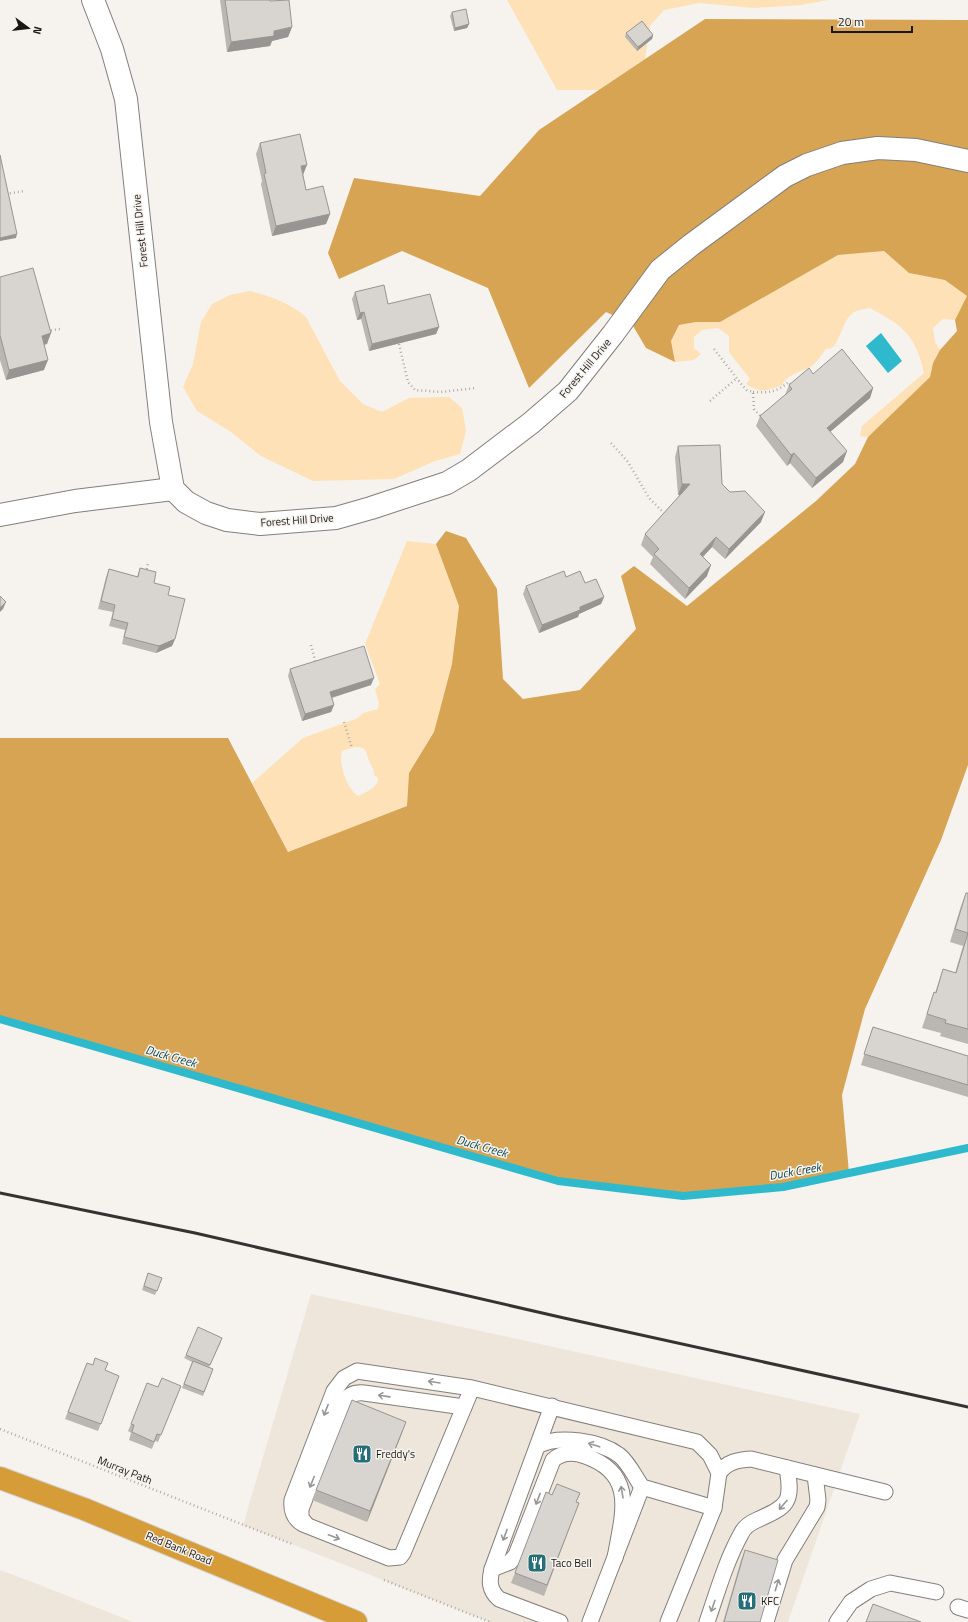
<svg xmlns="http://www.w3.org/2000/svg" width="968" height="1622" font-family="'Titillium Web',sans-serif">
<rect width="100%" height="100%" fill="#f6f2ed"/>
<g fill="#eee6db">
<path d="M311,1294l549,120 -72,208h-298l-247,-97z"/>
<path d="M0,1570l40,15 93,37h-133z"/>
</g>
<g fill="#fee1b6" fill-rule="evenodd">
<path d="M507,0h321l-27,5 -47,3 -55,-5 -35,7 -14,16 -5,33 -46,31h-42z"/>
<path d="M884,251l25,22 36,7 23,16 -13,24 -12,-1 -10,9 2,14 5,8 -7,13 -3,14 -62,60 -8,-1 2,-10 62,-53c-8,-37 -21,-48 -54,-65 -5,1 -12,2 -16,4 -11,7 -13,27 -22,36l-6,1c-4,5 -9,13 -14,17 -11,7 -24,7 -30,19 -16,6 -21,9 -36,-1l4,-5 -21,-27v-16l-11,-8 -16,2 -8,7v11l7,6 -7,6 -19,2 -4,-21 8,-16 17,-3h24l118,-67z"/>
<path d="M250,291c20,5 40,12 56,26l34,64 23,23 19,8 27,-14 40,-1 13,11 4,23 -6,23 -25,7 -41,18 -81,2 -52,-25 -30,-24 -34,-21 -14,-24 10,-23 8,-42 11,-18 18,-9z"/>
<path d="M407,541l29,3 23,62 -7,58 -18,68 -25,41 -2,33 -119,46 -36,-69 51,-45 55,-20 5,-5 15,-4 1,-6 -4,-14 5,-5 -15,-40zM354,747c13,0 11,3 15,13 2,6 5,8 5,15l4,3c0,10 -12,14 -20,18 -11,-7 -20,-33 -16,-45z"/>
</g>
<path fill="#d6a453" d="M705,19l263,1v745l-27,75 -76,169 -23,86 7,78 -66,14 -100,9 -125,-15 -558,-162v-281h228l60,114 119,-46 2,-33 25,-41 18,-68 7,-58 -23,-62 10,-13 20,7 31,51 6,90 20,20 57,-9 56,-61 -15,-53 13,-10 53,40 129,-105 39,-37 13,-27 62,-60 3,-14 7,-13 17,-19 -2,-11 12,-24 -22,-16 -36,-7 -25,-22 -46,4 -118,67h-24l-17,3 -8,16 4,21 -29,-14 -14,-24 -26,-12 -77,76 -41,-100 -86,-37 -63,28 -11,-26 26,-75 126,18 59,-66z"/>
<path fill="#2ebacc" d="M881,333l21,28 -14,12 -22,-27z"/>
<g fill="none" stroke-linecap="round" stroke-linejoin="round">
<path stroke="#2ebacc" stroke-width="8" d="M0,1019l558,162 125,15 100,-9 185,-39"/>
<g stroke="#837f7b" stroke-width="17">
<g id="lane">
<path d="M472,1388l-69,165 -3,4 -11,1 -86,-34c-9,-5 -12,-14 -11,-24l42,-109 10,-13 13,-7 115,17 225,54 13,13 9,18 -5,35 -46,114"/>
<path d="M552,1406l-60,163c-3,12 -3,21 7,30l61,23"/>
<path d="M539,1445c21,-10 61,-4 80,10 10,8 16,22 23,32l72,21"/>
<path d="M719,1473c8,-11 18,-13 32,-14l134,33"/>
<path d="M306,1524l-5,-6v-9l42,-107c5,-7 12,-10 21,-9l100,14"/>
<path d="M492,1569l18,-7 6,-7 37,-95c9,-8 21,-8 32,-4 53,18 37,60 30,102"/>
<path d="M958,1607l10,3"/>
<path d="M590,1622l52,-135"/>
<path d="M707,1622c10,-29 19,-61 34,-88 3,-7 9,-11 16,-14 31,-14 36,-17 30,-52"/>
<path d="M766,1622l19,-62 32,-53 1,-7 -3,-25"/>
<path d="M837,1622l14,-20 20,-13 19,-6 46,9"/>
</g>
</g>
<g stroke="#837f7b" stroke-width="24">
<g id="street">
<path d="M93,0l19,49 14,50 35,323 12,67 13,13 20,11 21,7 33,4 76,-6 35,-10 76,-25 22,-13 62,-47 37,-32 45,-57 47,-64 31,-25 94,-69 22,-11 35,-12 36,-5 38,2 52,11"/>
<path d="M0,515l75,-14 98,-12"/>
</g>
</g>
<g stroke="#d1d1d0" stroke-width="24">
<path id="highway" d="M0,1478l84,31 272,113"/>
</g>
<g stroke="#aeaba7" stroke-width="2.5" stroke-dasharray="1 3" stroke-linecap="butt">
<path d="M6,194l18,-3"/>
<path d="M47,331l13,-2"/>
<path d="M399,344l9,38 7,8 26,2 35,-4"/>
<path d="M714,349l28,36 5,5 6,2 1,17 8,9"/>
<path d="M753,392c17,1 23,0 36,-10l3,4"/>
<path d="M710,401l27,-23"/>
<path d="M611,443l17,19 21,36 16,16"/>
<path d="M146,573l2,-10"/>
<path d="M311,645l5,19"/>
<path d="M344,722l8,26"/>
<path d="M0,1429l292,115"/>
<path d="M384,1580l106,42"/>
</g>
<use href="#lane" stroke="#fff" stroke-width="15"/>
<use href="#street" stroke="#fff" stroke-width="22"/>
<use href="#highway" stroke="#d69c38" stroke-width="22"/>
<path stroke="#343331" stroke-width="3" d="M0,1193l195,40 369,85 404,89"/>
</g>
<g fill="#bab7b3">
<path d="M220,0h50v1l22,26 -4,10 -16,4 -2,5 -43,6z"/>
<path d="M452,12l17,12 -2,4 -13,3 -4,-15z"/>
<path d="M626,33l27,2 -1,4 -15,12 -12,-14z"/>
<path d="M260,143l43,32 3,15 24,24 -4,10 -54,12 -11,-52 1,-3 -6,-27z"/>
<path d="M0,277l47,67 -3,1v25l-38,10 -6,-20z"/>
<path d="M355,292l33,12 51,23 -3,7 -67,17 -8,-32 -4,1 -5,-21z"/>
<path d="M813,374l60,14 -3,10 -40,34 13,30 -31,26 -22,-25 -3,3 -31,-40 4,-10 25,-21 4,-10z"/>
<path d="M678,446l44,38 39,38 -36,37 -13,-12 -9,10 4,19 -22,23 -35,-35 3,-7 -12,-12 4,-11 35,-39h-2l-3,-38z"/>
<path d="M140,568l14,15 14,12 7,44 -3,7 -16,7 -34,-9 3,-14 -16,-4 4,-14 -15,-3 8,-32 3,-8 28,8z"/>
<path d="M566,577l19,6 19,14 -3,7 -22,10 -1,3 -39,16 -16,-39 3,-8z"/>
<path d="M290,669l81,16 -39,13 2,7 -3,7 -29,9 -14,-45z"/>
<path d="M966,893h2v151l-28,-8 1,-3 -19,-5 12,-36 1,1 8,-24 12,4 8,-27 -13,-4 11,-36z"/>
<path d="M873,1027l95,29v41l-107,-32z"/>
<path d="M148,1273l14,5 -7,17 -13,-5z"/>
<path d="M221,1342l-12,25 4,2 -10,27 -21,-8 10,-26 -8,-4 2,-3z"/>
<path d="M87,1363l32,13 -21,55 -33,-12z"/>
<path d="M181,1386l-23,56 -3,-1 -3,8 -23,-9 2,-7 -3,-2 3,-7 27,-37z"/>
<path d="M402,1433l-35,89 -55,-22 4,-10z"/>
<path d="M546,1492l6,3 24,7 3,1 -35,93 -33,-13z"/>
<path d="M745,1550l15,72h-37l18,-62z"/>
</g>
<g fill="#979592">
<path d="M469,24l-2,4 -13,3 1,-3z"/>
<path d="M292,27l-4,10 -16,4 -2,5 -43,6 4,-10z"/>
<path d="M653,35l-1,4 -15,12 1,-4z"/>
<path d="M307,165l-4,10 -2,-9z"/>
<path d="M330,214l-4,10 -54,12 4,-10z"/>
<path d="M17,234l-1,4 -16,3v-3z"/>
<path d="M364,312l-3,7 -4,1 3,-7z"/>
<path d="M439,327l-3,7 -67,17 3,-7z"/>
<path d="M51,333l-4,11 -9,2 4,-10z"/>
<path d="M48,360l-4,10 -38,10 3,-10z"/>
<path d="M873,388l-3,10 -47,40 4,-10z"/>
<path d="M847,451l-4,11 -31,26 4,-10z"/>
<path d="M794,453l-4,10 -3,3 4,-11z"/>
<path d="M682,484h8l-4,10 -8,1z"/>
<path d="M765,512l-4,10 -36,37 4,-10z"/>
<path d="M716,537l-4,10 -16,17 4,-10z"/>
<path d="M711,565l-4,11 -22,23 4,-11z"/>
<path d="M604,597l-3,7 -22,10 -1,3 -39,16 3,-8 38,-18z"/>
<path d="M6,602l-3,7 -3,3v-4z"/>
<path d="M175,639l-3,7 -16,7 3,-7z"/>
<path d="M374,678l-3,7 -44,14 3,-7z"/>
<path d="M334,705l-3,7 -29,9 3,-7z"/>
<path d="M406,1422l-4,11 -35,89 3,-11z"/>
</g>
<g fill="#d8d5d0" stroke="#979592">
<path d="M225,0h45v1l19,-1 3,27 -18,4v5l-43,6z"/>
<path d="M466,9l3,15 -14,4 -3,-16z"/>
<path d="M642,21l11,14 -15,12 -12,-14z"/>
<path d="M300,134l7,31 -6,1 5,24 17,-4 7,28 -54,12 -12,-52 2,-1 -6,-30z"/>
<path d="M0,155l17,79 -17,4z"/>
<path d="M33,268l18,65 -9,3 6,24 -39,10 -9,-35v-58z"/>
<path d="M384,285l4,19 42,-10 9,33 -67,17 -8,-32 -4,1 -5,-21z"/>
<path d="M842,349l31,39 -46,40 20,23 -31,27 -22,-25 -3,2 -31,-39 32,-27 -3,-4 20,-17 4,6z"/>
<path d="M720,445l2,39 8,8 15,-1 20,21 -36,37 -13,-12 -16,17 11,11 -22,23 -35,-34 5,-5 -14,-15 45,-50h-8l-4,-38z"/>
<path d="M140,568l16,4 -2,11 16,4 -2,8 17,4 -10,40 -16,7 -35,-9 4,-14 -16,-4 3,-14 -14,-4 8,-32 29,8z"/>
<path d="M564,571l2,6 14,-6 5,12 11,-4 8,18 -24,10v3l-38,15 -16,-39z"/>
<path d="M0,596l6,6 -6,6z"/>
<path d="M364,646l10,32 -44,14 4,13 -29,9 -15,-45z"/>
<path d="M966,893h2v136l-23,-6 1,-3 -19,-6 7,-22 2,1 7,-24 13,4 12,-40 -13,-4z"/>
<path d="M873,1027l95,29v29l-104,-31z"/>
<path d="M148,1273l14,5 -5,13 -13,-5z"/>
<path d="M198,1327l24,11 -12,27 -24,-10z"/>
<path d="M95,1358l13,5 -3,7 14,6 -18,48 -33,-12 19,-49 6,2z"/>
<path d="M193,1361l20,8 -9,23 -20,-8z"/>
<path d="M162,1378l19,8 -20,49 -4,-1 -3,8 -22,-10 2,-7 -3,-1 16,-41 11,4z"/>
<path d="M352,1400l54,22 -36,89 -54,-21z"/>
<path d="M557,1484l23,9 -4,9 3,1 -32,82 -32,-12 31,-81 6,3z"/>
<path d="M745,1550l33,10 -18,62h-36z"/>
<path d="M873,1604l48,18h-55z"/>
</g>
<defs><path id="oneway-shaft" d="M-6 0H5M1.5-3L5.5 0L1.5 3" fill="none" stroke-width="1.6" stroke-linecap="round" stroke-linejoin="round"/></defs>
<g stroke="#989796">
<use href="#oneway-shaft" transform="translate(434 1382) rotate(-171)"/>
<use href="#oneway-shaft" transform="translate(384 1396) rotate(-172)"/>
<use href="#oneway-shaft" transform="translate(326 1410) rotate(111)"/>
<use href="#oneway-shaft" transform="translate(594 1445) rotate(-162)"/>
<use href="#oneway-shaft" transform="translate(312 1482) rotate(112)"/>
<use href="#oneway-shaft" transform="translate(622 1492) rotate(-100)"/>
<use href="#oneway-shaft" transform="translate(538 1499) rotate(111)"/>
<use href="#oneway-shaft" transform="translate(783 1505) rotate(131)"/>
<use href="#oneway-shaft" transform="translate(505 1535) rotate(111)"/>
<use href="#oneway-shaft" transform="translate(334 1537) rotate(21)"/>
<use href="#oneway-shaft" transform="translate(777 1585) rotate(-73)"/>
<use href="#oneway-shaft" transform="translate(713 1606) rotate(109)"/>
</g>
<defs>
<g id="restaurant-square" transform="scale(1)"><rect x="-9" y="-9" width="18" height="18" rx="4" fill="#266f79" stroke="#f6f2ed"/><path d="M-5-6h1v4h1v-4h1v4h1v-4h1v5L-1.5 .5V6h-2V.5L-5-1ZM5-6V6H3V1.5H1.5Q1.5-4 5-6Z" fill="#fff"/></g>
</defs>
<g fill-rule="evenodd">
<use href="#restaurant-square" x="362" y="1454"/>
<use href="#restaurant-square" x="537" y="1563"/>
<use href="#restaurant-square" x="747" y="1601"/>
</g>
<g text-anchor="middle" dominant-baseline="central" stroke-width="3" stroke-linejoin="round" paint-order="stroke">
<g font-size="11" fill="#191816" stroke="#f6f2ed">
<text transform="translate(140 231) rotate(-96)">Forest Hill Drive</text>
<text transform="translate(585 368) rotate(-50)">Forest Hill Drive</text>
<text transform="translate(297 520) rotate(-4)">Forest Hill Drive</text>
<text transform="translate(125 1470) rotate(22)">Murray Path</text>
<text transform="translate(179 1548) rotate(22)">Red Bank Road</text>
</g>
<g font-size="11" fill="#191816" stroke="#f6f2ed" text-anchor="start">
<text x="376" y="1454">Freddy's</text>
<text x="551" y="1563">Taco Bell</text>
<text x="761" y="1601">KFC</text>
</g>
<g font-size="12" font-style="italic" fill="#0f4951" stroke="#f6f2ed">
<text transform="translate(171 1056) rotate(16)">Duck Creek</text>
<text transform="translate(482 1146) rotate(16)">Duck Creek</text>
<text transform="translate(795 1171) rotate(-10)">Duck Creek</text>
</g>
</g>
<g transform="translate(28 28) rotate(105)" stroke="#f6f2ed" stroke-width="3" paint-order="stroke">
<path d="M0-3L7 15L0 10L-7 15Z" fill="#191816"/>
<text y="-6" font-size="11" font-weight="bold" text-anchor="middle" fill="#191816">N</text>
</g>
<path d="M832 26v6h80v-6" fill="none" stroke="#191816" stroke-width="2"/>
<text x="838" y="26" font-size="12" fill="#191816" stroke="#f6f2ed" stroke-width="3" paint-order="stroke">20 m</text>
</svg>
